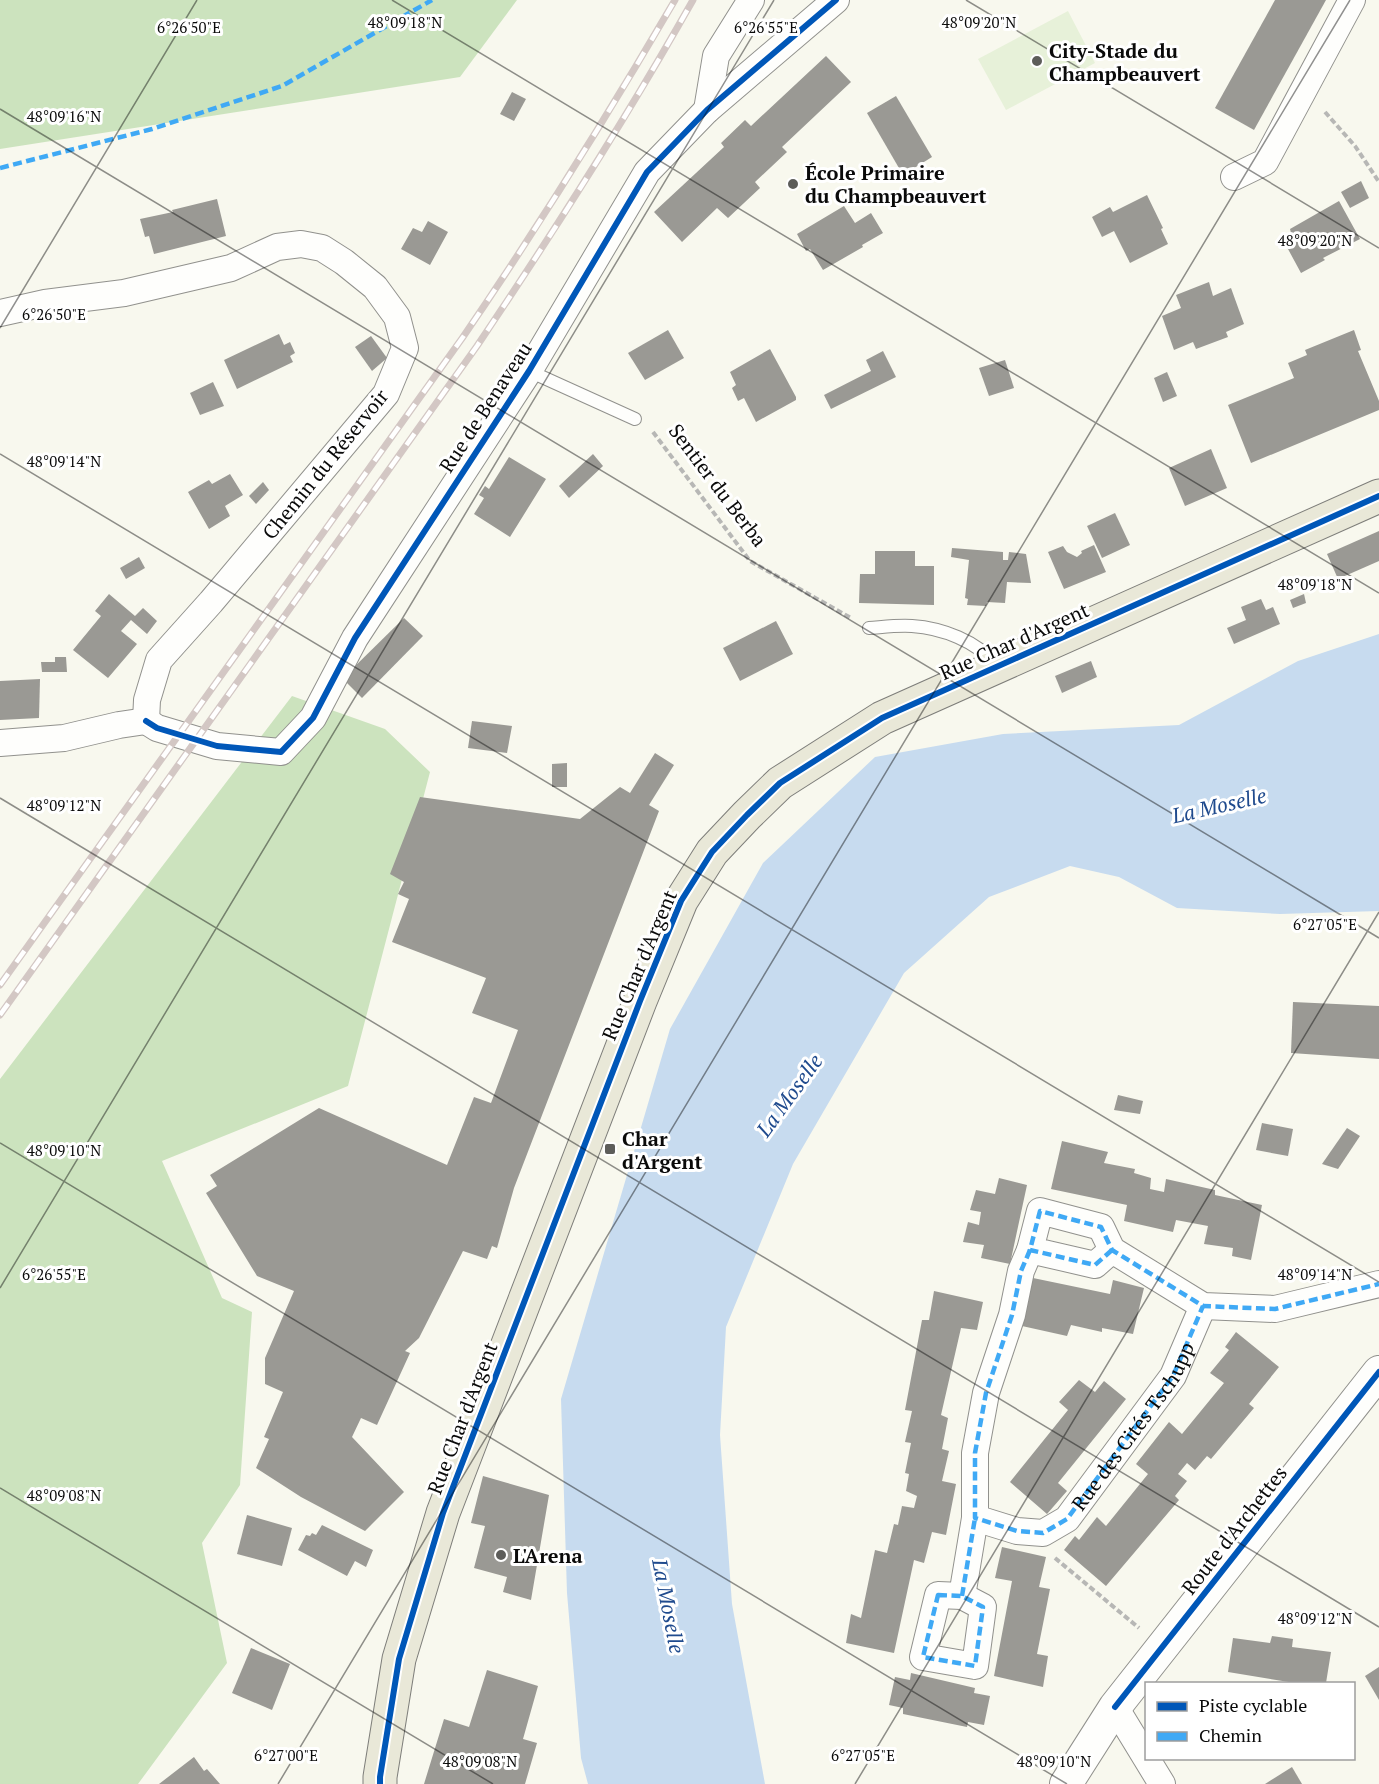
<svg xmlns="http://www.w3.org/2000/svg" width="1379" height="1784" font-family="'PT Serif',serif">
<rect width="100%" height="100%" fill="#f8f8ee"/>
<g fill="#cce3be">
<path d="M0,0h517l-57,77 -460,72z"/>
<path d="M292,696l93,33 45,43 -82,314 -186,75 60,137 30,14 -12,173 -38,58 25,120 -89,121h-138v-705z"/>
</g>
<path fill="#e7f1d9" d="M1068,11l27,52 -89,47 -28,-51z"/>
<path fill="#c7dbef" d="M1379,634v277l-99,3 -103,-6 -58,-31 -49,-11 -81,31 -85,76 -111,191 -67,163 -6,108 12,169 33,180h-177l-7,-26 -14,-165 -6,-194 109,-370 93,-166 112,-106 128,-23 176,-9 119,-64z"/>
<g fill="#9a9994">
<path d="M1275,0h51l-72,130 -39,-22z"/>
<path d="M826,56l25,26 -69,65 5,5 -32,30 5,6 -32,30 -11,-10 -35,34 -28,-30 70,-65 -3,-4 24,-23 6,6z"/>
<path d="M512,92l14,7 -12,22 -14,-7z"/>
<path d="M896,96l36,61 -29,18 -36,-62z"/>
<path d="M1361,181l8,17 -19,10 -9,-16z"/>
<path d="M1147,195l16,33 -2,1 7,15 -38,19 -16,-32 -12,6 -10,-20 18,-10 3,5z"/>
<path d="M217,199l9,37 -72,18 -5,-18 -4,1 -5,-18 33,-7 -1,-2z"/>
<path d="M1339,201l21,38 -37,19 2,2 -24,13 -19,-35 9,-5 -1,-4z"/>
<path d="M844,206l11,17 16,-10 12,20 -21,12 1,2 -40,23 -13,-21 -4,2 -9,-17z"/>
<path d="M428,221l20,11 -18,33 -29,-16 12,-21 9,4z"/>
<path d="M1209,282l4,14 18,-8 13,36 -18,8 2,5 -32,12 -3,-7 -19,8 -12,-34 19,-8 -5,-13z"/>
<path d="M668,330l16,28 -39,22 -17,-27z"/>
<path d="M1354,330l7,20 -3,1 21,50v9l-128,53 -23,-58 66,-27 -6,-15 19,-8 -2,-5z"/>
<path d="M279,334l5,11 6,-3 5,11 -5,3 3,6 -56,27 -13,-29z"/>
<path d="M371,336l16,22 -15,13 -17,-24z"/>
<path d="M770,349l26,48v3l-40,22 -12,-24 -6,3 -6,-13 4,-3 -6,-13z"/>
<path d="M883,351l13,26 -65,32 -7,-14 47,-24 -5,-11z"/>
<path d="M1005,360l9,28 -25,8 -10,-28z"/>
<path d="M1167,372l10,24 -14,6 -9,-24z"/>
<path d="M213,382l11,24 -24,9 -10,-22z"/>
<path d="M1211,449l16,39 -42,18 -16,-38z"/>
<path d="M593,454l10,12 -34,32 -10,-12z"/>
<path d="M509,457l37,22 -36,58 -36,-23 10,-16 -5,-3 6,-9 4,3z"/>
<path d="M230,474l13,21 -18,11 5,10 -21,13 -21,-37 21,-12 3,4z"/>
<path d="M263,482l6,8 -13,14 -7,-8z"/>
<path d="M1115,513l15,32 -28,13 -15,-32z"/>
<path d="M1379,531v30l-41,18 -11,-25z"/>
<path d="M1094,545l12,27 -42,17 -16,-37 15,-6 4,6 10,5 5,-4 -1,-2z"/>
<path d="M952,548l51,4v8h5l1,-8 17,2 5,29 -24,-1 -2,21 -18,-1 -1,4 -19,-1 1,-6 -3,-1 4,-38 -18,-3z"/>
<path d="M875,551h40v15h19v39l-75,-2 1,-29h15z"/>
<path d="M139,557l6,11 -19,11 -6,-11z"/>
<path d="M109,594l26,22 8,-8 14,13 -10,13 -16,-14 -10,11 16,13 -29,34 -35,-28 28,-34 -6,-5z"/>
<path d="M1304,594l2,9 -13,5 -3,-8z"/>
<path d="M1261,599l5,11 7,-3 7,17 -46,20 -7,-16 19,-8 -5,-13z"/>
<path d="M404,618l19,18 -61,62 -19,-19 1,-2z"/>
<path d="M776,621l17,33 -53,27 -17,-33z"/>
<path d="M55,657h11l1,15h-25l-1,-10h14z"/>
<path d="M1091,661l6,16 -35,16 -7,-17z"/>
<path d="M40,679l-1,39 -39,2v-39z"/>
<path d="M472,721l40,5 -5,27 -39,-5z"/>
<path d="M655,753l19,12 -25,40 10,6 -145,377 -17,60 -5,-2 -5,13 -24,-8 -44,87 -14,13 5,2 -33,72 -16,-7 -9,19 52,55 -39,39 -64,-34 -45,-29 13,-29 -5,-2 19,-45 -18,-8v-26l29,-67 -37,-15 -51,-83 11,-7 -7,-11 109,-67 128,57 27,-68 17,6 27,-73 -46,-17 14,-35 -94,-36 17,-43 -11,-5 6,-12 -14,-8 30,-77 160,22 40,-32 10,6z"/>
<path d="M567,763v24h-15v-23z"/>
<path d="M1293,1002l86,4v53l-88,-6z"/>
<path d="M1118,1095l25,6 -3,13 -26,-4z"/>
<path d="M1262,1123l31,6 -5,27 -32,-6z"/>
<path d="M1347,1128l13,8 -22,33 -16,-5z"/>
<path d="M1062,1141l46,11 -4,11 31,6 -1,4 17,5 -1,11 14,3 2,-13 49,11v5l47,10 -11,55 -19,-4 1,-8 -29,-4 4,-18 -32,-6 -3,12 -49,-11 3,-16 -76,-16z"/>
<path d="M999,1178l28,7 -17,79 -29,-6 3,-13 -21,-3 5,-20 11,3 2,-13 -11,-2 6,-20 19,4z"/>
<path d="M1033,1278l77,16 3,-14 31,8 -11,46 -31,-6v4l-31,-7 -4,11 -45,-10z"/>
<path d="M934,1291l49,11 -6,28 -16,-2 -20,87 7,3 -6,31 7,2 -7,30 14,3 -10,51 -14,-3 -8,31 -10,-3 -20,93 -48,-10 5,-29 10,4 14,-68 12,3 7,-29 4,1 4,-19 12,2 3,-12 -11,-5 3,-17 -4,-1 6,-30 -6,-1 7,-31 -7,-1 17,-90h7z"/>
<path d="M1236,1332l43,35 -30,37 5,4 -43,51 -4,-3 -12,14 -8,-7 -9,11 9,7 -12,15 4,4 -73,86 -42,-36 11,-14 4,4 18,-23 9,9 42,-52 -12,-10 33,-42 13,12 32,-39 10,-12 -14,-10 19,-23 -4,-3z"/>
<path d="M1079,1380l16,12 9,-11 22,18 -68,84 9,8 -20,23 -37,-32 58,-72 -9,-8z"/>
<path d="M483,1476l66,19 -18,105 -28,-8 4,-15 -33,-9 11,-42 -14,-3z"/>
<path d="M247,1515l45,13 -10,38 -45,-12z"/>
<path d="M322,1525l51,25 -7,17 -11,-6 -8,15 -49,-26 8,-15 4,1 2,-3 4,2z"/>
<path d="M1002,1547l44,10 -7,30 11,2 -13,65 11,2 -5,31 -49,-11 18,-95 -17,-3z"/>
<path d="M1272,1636l21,3 -1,8 39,5 -5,31h-31l-67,-11 5,-34 37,5z"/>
<path d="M251,1648l39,16 -18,46 -40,-17z"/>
<path d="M1379,1667v33l-14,-24z"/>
<path d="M487,1670l51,16 -15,53 14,4 -12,41h-101l20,-65 25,8z"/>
<path d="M911,1673l64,15 -1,5 16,3 -6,29 -16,-3 -1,5 -64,-13v-6l-14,-3 6,-28 15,3z"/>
<path d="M194,1757l10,14 3,-2 13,15h-61z"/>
<path d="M1292,1767l10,17h-37z"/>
</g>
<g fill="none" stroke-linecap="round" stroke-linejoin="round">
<g stroke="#91918d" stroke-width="14">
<g id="service">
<path d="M529,371l106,48"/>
<path d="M869,628c14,-1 29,-3 43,-2 30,2 65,15 84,39"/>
</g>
</g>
<g stroke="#91918d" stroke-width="28">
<g id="minor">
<path d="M707,110l9,-54 35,-56"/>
<path d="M1234,177l31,-15 87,-162"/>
<path d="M0,313l45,-10 79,-10 107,-25 46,-21 24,-3 21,4 22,14 31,25 22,30 8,31 -19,46 -175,208 -52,58 -12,40 -1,21"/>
<path d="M146,721l11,7 60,18 64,6 32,-34 42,-80 174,-267 118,-199 60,-62 129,-110"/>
<path d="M0,743l64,-5 55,-13 27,-4"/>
<path id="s1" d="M1030,1250l-9,21 -9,44 -26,78 -11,60v65l42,13 26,2 24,-14 106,-143 30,-70"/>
<path d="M1112,1250l-17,15 -65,-15 10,-39 61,16 11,23 91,56 72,3 104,-25"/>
<path d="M938,1595l24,1 21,11 -8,59 -52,-9z"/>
<path d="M962,1596l13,-78"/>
<path d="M1115,1707l47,77"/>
</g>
</g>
<g stroke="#91918d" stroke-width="34">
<path id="tertiary" d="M1066,1784l49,-77 264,-335"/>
</g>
<g stroke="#7e7e7a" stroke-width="35">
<path id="primary" d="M380,1784v-7l19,-118 44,-146 197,-512 41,-100 31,-49 35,-37 33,-32 102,-65 497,-222"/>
</g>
<g stroke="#b7b7b5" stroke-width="4" stroke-dasharray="6 3" stroke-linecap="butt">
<path d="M1325,112l30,34 24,36"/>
<path d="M653,432l97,129 101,57"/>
<path d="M1055,1558l84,70"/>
</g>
<use href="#service" stroke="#fefefc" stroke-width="12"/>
<use href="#minor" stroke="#fefefc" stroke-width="26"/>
<use href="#tertiary" stroke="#fefefc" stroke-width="32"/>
<use href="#primary" stroke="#e9e8d8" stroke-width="33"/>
<g stroke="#d3c7c4" stroke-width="7">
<g id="rail">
<path d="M0,985l463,-648c75,-110 145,-222 212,-337"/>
<path d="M0,1015l477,-669c76,-113 149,-227 216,-346"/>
</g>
</g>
<use href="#rail" stroke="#fff" stroke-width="4.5" stroke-dasharray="14" stroke-linecap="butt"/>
<g stroke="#3fa9f5" stroke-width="4.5" stroke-dasharray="9 4.5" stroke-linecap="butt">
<path d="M0,168l152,-39 130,-43 150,-86"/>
<path d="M1030,1250l-9,21 -9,44 -26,78 -11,60v65l42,13 26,2 24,-14 106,-143 30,-70"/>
<path d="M1112,1250l-17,15 -65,-15 10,-39 61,16 11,23 91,56 72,3 104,-25"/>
<path d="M938,1595l24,1 21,11 -8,59 -52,-9z"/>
<path d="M962,1596l13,-78"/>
</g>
<g stroke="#fff" stroke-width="10">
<g id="cycleway">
<path d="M146,721l11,7 60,18 64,6 32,-34 42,-80 174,-267 118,-199 60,-62 129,-110"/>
<path d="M1115,1707l264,-335"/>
<path d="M380,1784v-7l19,-118 44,-146 197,-512 41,-100 31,-49 35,-37 33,-32 102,-65 497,-222"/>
</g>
</g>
<use href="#cycleway" stroke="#0057b8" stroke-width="6"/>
</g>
<path fill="none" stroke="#0a0a0a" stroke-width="1.5" stroke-opacity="0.45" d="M392,0l987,593M966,0l413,248M0,109l1379,829M0,328l197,-328M0,454l1379,828M0,798l1379,829M0,1143l1067,641M0,1288l774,-1288M0,1488l493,296M278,1784l1072,-1784M855,1784l524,-872"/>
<g fill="#5d5d5a" stroke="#fff" stroke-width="2">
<circle cx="1037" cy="61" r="6"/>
<circle cx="793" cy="184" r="6"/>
<rect x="604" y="1143" width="12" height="12" rx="3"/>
<circle cx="501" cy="1555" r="6"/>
</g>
<g text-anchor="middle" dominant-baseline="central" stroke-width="6" stroke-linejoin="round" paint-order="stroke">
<g font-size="20" font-weight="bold" fill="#0a0a0a" stroke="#fff" text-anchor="start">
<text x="1049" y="50">City-Stade du<tspan x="1049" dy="23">Champbeauvert</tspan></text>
<text x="805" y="172">École Primaire<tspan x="805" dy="23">du Champbeauvert</tspan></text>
<text x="622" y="1138">Char<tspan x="622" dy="23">d'Argent</tspan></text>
<text x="513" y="1555">L'Arena</text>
</g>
<g font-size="20" fill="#0a0a0a" stroke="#fff">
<text transform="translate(485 407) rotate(-57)">Rue de Benaveau</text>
<text transform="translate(325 464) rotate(-51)">Chemin du Réservoir</text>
<text transform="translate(718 485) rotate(53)">Sentier du Berba</text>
<text transform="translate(1014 641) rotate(-24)">Rue Char d'Argent</text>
<text transform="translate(639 965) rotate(-67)">Rue Char d'Argent</text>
<text transform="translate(462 1418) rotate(-69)">Rue Char d'Argent</text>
<text stroke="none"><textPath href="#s1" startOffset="488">Rue des Cités Tschupp</textPath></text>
<text transform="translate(1234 1530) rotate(-52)">Route d'Archettes</text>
</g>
<g font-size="21" font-style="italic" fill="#204b8e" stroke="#fff">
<text transform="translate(1219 805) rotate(-13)">La Moselle</text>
<text transform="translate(789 1095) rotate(-54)">La Moselle</text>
<text transform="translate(669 1606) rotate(79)">La Moselle</text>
</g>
</g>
<g font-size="15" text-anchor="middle" fill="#0a0a0a" stroke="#fff" stroke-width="6" stroke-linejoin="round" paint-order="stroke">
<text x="405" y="28">48°09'18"N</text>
<text x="979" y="28">48°09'20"N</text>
<text x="189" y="33">6°26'50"E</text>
<text x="766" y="33">6°26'55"E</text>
<text x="64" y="122">48°09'16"N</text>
<text x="1315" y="246">48°09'20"N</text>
<text x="54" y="320">6°26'50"E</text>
<text x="64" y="467">48°09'14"N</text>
<text x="1315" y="590">48°09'18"N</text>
<text x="64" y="811">48°09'12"N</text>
<text x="1325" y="930">6°27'05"E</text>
<text x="64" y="1156">48°09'10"N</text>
<text x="1315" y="1280">48°09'14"N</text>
<text x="54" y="1280">6°26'55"E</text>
<text x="64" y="1501">48°09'08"N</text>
<text x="1315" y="1624">48°09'12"N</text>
<text x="286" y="1761">6°27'00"E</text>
<text x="863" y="1761">6°27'05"E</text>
<text x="480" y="1767">48°09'08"N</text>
<text x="1054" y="1767">48°09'10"N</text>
</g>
<rect x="1145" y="1682" width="210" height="78" fill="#ffffff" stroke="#9d9d9d" stroke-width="1.5"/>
<rect x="1157" y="1702" width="30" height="9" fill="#0057b8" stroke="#9d9d9d" stroke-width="1.5"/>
<text x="1199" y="1712" font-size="18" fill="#0a0a0a">Piste cyclable</text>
<rect x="1157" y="1732" width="30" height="9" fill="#3fa9f5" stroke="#9d9d9d" stroke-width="1.5"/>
<text x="1199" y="1742" font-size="18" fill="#0a0a0a">Chemin</text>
</svg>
